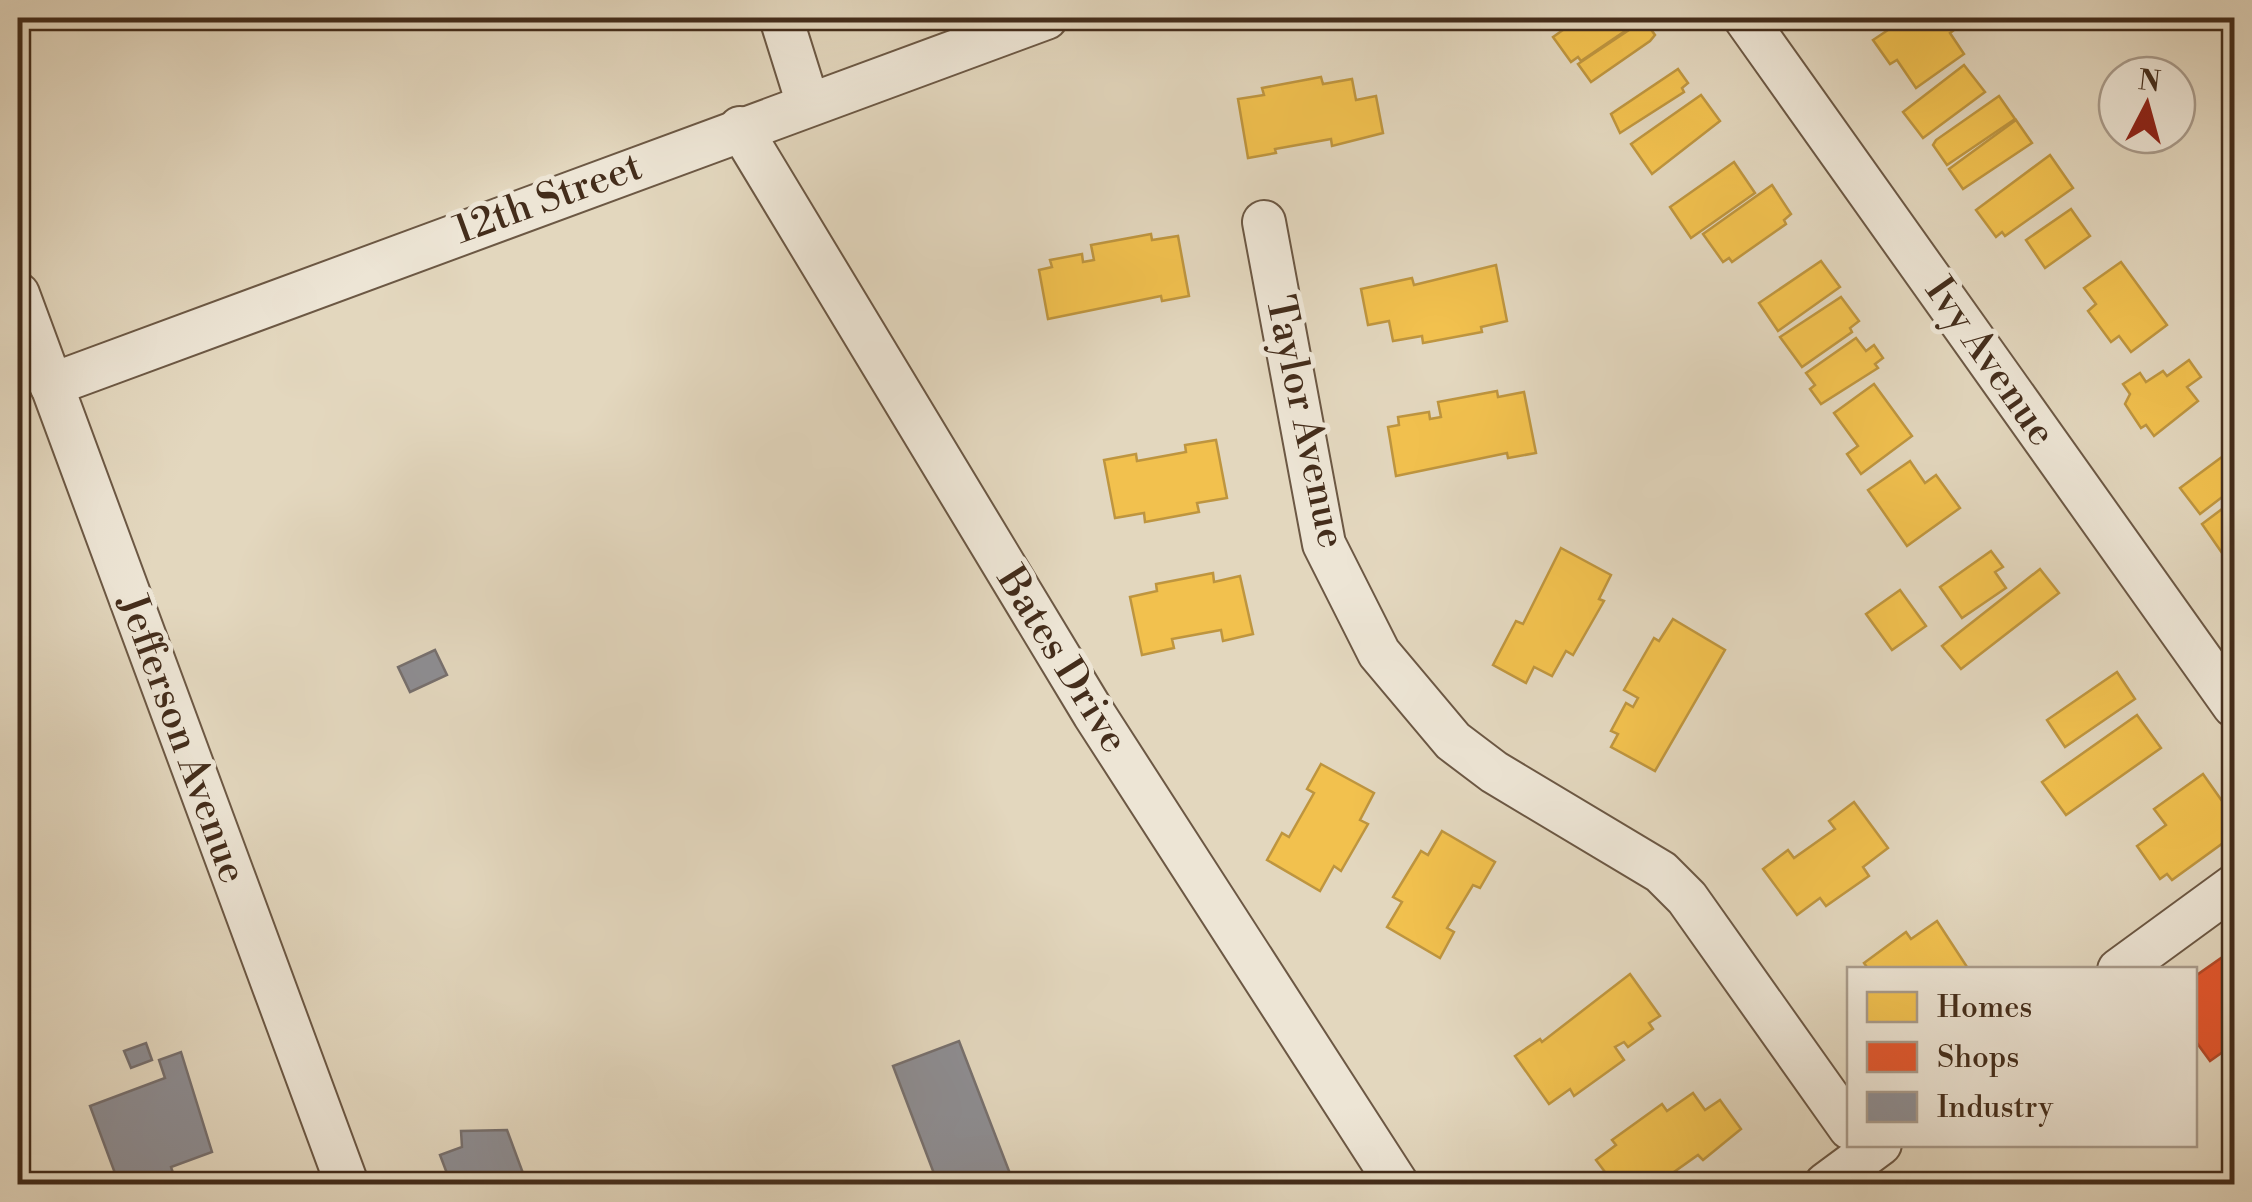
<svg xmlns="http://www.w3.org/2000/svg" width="2252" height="1202" font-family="'Libre Bodoni',serif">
<rect width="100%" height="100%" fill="#e3d7be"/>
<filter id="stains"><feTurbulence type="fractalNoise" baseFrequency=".002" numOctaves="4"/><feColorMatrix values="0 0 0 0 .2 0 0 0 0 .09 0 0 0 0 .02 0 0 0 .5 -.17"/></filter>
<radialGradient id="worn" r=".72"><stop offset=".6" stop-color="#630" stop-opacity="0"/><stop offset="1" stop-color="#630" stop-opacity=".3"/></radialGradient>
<g fill="#f2c14e" stroke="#be953f" stroke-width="2.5">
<path d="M1580,18h64l-63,43 -3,-4 -7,5 -18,-25z"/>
<path d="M1906,18h64l-20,15 14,21 -48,34 -19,-28 -7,4 -17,-24z"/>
<path d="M1644,20l11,15 -5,6 -59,41 -13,-18z"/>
<path d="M1964,65l21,27 -62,46 -20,-26z"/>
<path d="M1678,69l10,14 -6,5 2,4 -64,41 -9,-19z"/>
<path d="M1321,77l2,7 29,-5 4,21 20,-4 7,37 -51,13 -1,-7 -56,10 1,4 -28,5 -10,-59 26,-4 -2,-7z"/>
<path d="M1701,95l19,26 -68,53 -21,-30z"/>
<path d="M1999,96l16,23 -68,46 -14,-20 3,-5z"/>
<path d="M2016,120l16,23 -69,46 -14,-20z"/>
<path d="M2050,155l23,33 -68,48 -3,-4 -6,5 -20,-27z"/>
<path d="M1734,162l21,31 -64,45 -21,-31z"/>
<path d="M1772,185l19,29 -7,6 2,4 -54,38 -3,-4 -6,4 -20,-28z"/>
<path d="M2071,209l19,27 -45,32 -19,-28z"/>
<path d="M1151,234l1,6 26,-4 11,60 -27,5 -1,-5 -113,23 -9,-49 13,-3 -2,-7 32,-6 1,8 11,-2 -3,-15z"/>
<path d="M1821,261l19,26 -62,44 -19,-28z"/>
<path d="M2121,262l46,63 -36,27 -12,-16 -8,6 -23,-31 8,-7 -12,-16z"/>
<path d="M1496,265l11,56 -26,6 1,5 -59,11 -1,-7 -29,5 -4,-20 -21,4 -7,-36 51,-11 2,7z"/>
<path d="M1841,297l18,24 -9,7 2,4 -50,35 -22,-30z"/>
<path d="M1856,338l10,13 8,-6 9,13 -8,6 3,4 -57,36 -11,-15 5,-4 -9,-12z"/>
<path d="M2189,360l12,17 -14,10 11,14 -44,35 -8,-11 -5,3 -16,-24 5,-10 -7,-10 17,-11 6,9 17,-11 4,5z"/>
<path d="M1874,384l38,52 -51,38 -14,-20 11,-8 -24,-33z"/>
<path d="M1497,391l1,6 26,-5 12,61 -28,5 -1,-5 -111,23 -8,-49 11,-2 -1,-8 31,-5 1,7 11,-2 -3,-15z"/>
<path d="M1216,440l11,58 -30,5 2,9 -54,10 -1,-9 -29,5 -11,-58 32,-6 1,7 49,-9 -1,-7z"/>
<path d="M2234,448v40l-34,26 -20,-26z"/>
<path d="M1910,461l15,22 11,-8 24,33 -53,38 -39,-56z"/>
<path d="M2234,500v44l-12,9 -20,-29z"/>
<path d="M1561,548l50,27 -12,24 5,2 -31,54 -7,-4 -14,25 -18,-9 -8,16 -33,-18 23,-44 7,3z"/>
<path d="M1991,551l12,16 -8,5 11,16 -44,30 -22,-31z"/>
<path d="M2040,569l19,24 -98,76 -19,-23z"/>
<path d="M1213,573l1,9 26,-6 13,58 -30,7 -2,-11 -49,9 2,9 -32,7 -12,-58 27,-6 -1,-7z"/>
<path d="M1900,590l26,36 -34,24 -26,-36z"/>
<path d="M1673,619l52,31 -70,121 -44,-24 7,-13 -7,-3 15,-28 7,4 5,-9 -14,-8 30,-52 5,3z"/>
<path d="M2117,672l18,27 -70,48 -18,-27z"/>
<path d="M2137,715l24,33 -95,67 -24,-33z"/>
<path d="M1321,764l53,29 -14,27 8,4 -27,47 -7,-5 -14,25 -53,-31 15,-27 7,4 25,-44 -7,-4z"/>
<path d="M2203,774l31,44v17l-62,45 -5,-6 -7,5 -23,-33 29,-21 -12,-16z"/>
<path d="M1854,802l34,46 -25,19 6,9 -43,30 -6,-8 -23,17 -34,-46 25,-19 6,8 41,-29 -6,-8z"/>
<path d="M1442,831l53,31 -15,26 -7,-3 -26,43 7,4 -14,26 -53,-31 15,-25 -9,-5 28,-46 7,4z"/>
<path d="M1937,921l32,49h-100l-5,-7 42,-31 5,7z"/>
<path d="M1630,974l30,42 -11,7 4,6 -25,18 -4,-5 -9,5 9,13 -50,36 -4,-7 -21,15 -34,-48 25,-17 2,3z"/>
<path d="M1693,1093l12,17 15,-10 21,29 -38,31 -5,-5 -41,29h-43l-18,-24 20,-15 -4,-5 50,-36 5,7z"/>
</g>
<path fill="#e4572e" stroke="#b44a28" stroke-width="2.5" d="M2234,949v95l-24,17 -16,-22v-62z"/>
<g fill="#8d8d92" stroke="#77706e" stroke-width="2.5">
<path d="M435,650l12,25 -37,17 -12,-25z"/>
<path d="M959,1041l55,143h-76l-45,-118z"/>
<path d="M146,1043l6,17 -21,8 -7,-17z"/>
<path d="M181,1052l31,100 -41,15 3,9 -23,8h-32l-29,-78 75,-28 -6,-18z"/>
<path d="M507,1130l20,54h-76l-11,-29 22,-8 -1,-16z"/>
</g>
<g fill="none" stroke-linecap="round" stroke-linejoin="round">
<g stroke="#6c5844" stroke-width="46">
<g id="minor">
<path d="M781,18l27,86"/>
<path d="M1745,18l489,688"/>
<path d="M740,128l354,586 303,470"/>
<path d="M1264,222l60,322 55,109 74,88 41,31 167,100 26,26 163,230"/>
<path d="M18,294l329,890"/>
<path d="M51,385l995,-367"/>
<path d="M2119,970l115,-84"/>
<path d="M1826,1184l54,-40"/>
</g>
</g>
<use href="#minor" stroke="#ede5d5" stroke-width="42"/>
</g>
<g text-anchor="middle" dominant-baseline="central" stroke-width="10" stroke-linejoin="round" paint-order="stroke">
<g font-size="40" fill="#442d1b" stroke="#ede5d5">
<text transform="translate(548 199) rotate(-20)">12th Street</text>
<text transform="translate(1990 362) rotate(55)">Ivy Avenue</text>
<text transform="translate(1305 422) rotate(78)">Taylor Avenue</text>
<text transform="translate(1062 660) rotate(58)">Bates Drive</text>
<text transform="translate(182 739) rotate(70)">Jefferson Avenue</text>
</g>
</g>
<rect width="2252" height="1202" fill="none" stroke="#e3d7be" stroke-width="60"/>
<rect x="20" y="20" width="2212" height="1162" fill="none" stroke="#442d1b" stroke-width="5"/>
<rect x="30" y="30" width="2192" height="1142" fill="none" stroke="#442d1b" stroke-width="2.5"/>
<rect x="1847" y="967" width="350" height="180" fill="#ede5d5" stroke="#a99b8b" stroke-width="2.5"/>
<rect x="1867" y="992" width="50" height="30" fill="#f2c14e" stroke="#a99b8b" stroke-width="2.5"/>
<text x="1937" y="1017" font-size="30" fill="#442d1b">Homes</text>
<rect x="1867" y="1042" width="50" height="30" fill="#e4572e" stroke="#a99b8b" stroke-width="2.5"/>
<text x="1937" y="1067" font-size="30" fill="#442d1b">Shops</text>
<rect x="1867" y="1092" width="50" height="30" fill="#8d8d92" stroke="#a99b8b" stroke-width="2.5"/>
<text x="1937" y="1117" font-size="30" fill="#442d1b">Industry</text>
<g transform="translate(2147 105) rotate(6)"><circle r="48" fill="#ede5d5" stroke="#a99b8b" stroke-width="2.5"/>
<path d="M0-8L18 38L0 25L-18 38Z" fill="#8f2418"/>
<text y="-15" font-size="28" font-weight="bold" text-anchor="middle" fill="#442d1b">N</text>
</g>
<rect width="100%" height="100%" filter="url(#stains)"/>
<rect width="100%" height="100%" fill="url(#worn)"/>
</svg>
